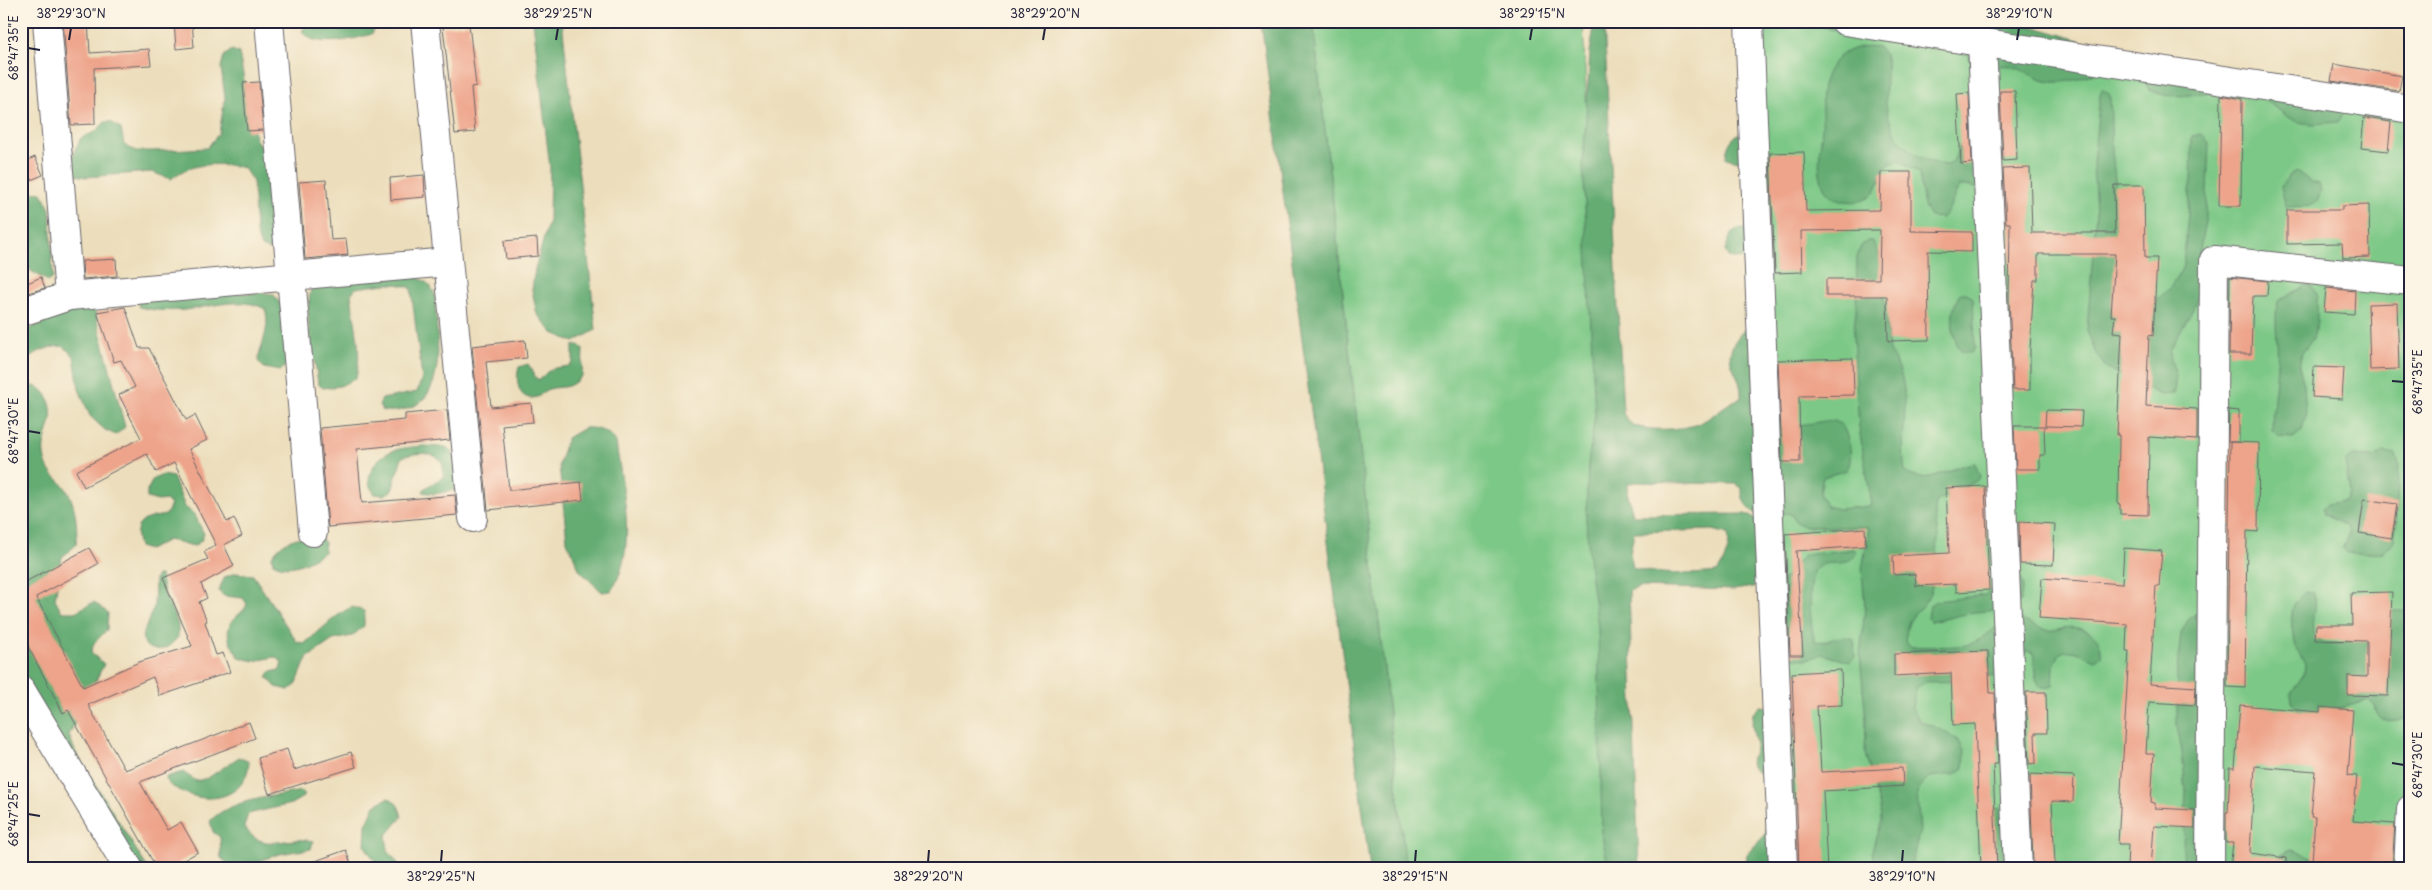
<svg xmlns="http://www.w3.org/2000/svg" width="2432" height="890" font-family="'Playpen Sans',sans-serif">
<rect width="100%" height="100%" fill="#fcf5e5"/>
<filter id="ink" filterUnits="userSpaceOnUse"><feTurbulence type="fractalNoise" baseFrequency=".02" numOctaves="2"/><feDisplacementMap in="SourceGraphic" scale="10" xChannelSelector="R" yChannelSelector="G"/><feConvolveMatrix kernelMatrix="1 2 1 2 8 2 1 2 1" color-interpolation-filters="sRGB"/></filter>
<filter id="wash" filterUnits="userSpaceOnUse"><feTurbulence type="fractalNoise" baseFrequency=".0096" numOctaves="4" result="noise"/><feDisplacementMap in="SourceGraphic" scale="20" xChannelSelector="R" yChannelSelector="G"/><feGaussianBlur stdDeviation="1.12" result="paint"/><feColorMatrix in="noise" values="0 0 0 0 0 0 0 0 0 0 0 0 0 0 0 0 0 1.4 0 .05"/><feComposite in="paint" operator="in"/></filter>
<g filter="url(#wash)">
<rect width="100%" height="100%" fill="#ecdebc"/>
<g fill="#7cc886" stroke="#4f7560">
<path d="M1313,21h270l36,848h-213z"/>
<path d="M1749,21h96l566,88v760h-628z"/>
</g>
<g fill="#65ac73" stroke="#446757" fill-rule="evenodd">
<path d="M312,21h61l2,5 -3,8c-17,5 -56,15 -69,-1v-4z"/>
<path d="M533,21h29l34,309 -22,12 -21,-9 -16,-19 -5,-24 3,-21 14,-49 1,-52z"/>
<path d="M1261,21h52l93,848h-36z"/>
<path d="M1595,21h9l19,392c3,5 6,10 10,12 15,7 54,5 69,-3 14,-7 23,-19 39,-24 2,-31 -28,-36 4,-69l11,-1c3,14 11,76 17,83 30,35 65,-15 75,29 3,10 4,20 -1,30l-24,7 -3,17 6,12 13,3 33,-3 -13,-78 -6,-93 3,-23 1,-55 4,-11 6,-5h6l7,16 9,94c28,38 9,78 16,121 22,16 47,-7 70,-9l5,14 -4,4 -39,20c-5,13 1,25 1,38 -1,13 -3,43 -8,54 -9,21 -28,23 -23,51l5,3c14,-1 46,1 58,-3 16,-5 26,-21 44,-24 11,-1 22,8 33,10 5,1 10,-1 15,-2 20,-3 41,5 39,28l-6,4c-13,-5 -21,-13 -35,-7l-6,12 -1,21c-22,8 -17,-20 -20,-33l-7,-2 -4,9 -20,88c-10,-7 -9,-33 -6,-45 2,-4 5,-10 5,-15 1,-6 -3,-9 -7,-12l-16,5 -53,1 -9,6 -4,20 9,14 19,7 19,12 6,12 -1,15 -9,6 -26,3 -10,10 -2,8 3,35 -10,39h-35l-3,-18 9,-31 -1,-13 -15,-53 1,-34 -6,-64 5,-49 -3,-37 7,-43h-65l-9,-6 -4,-7 -7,-1 -8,7c-19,-4 -35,-11 -34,-32l-6,-4 -102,-2 -6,2 -1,7 6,24 112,-1 15,6 2,59 -9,8 -19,3 -94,-3 -11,4 10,278h-25l-7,-9 -5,-23 -4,-210 -7,-47 -5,-61 2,-55 7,-49 -12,-251 7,-112zM1713,530l15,4c3,13 -3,27 -11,38 -26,3 -59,3 -84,-4l-3,-15 4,-21z"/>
<path d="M1822,21h192l59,17 20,8 12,9 -3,14c-16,8 -30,14 -49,13 -20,0 -38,-24 -58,-14l-16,122 -9,-4h-10c-9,12 -7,22 -18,32l-12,-1c-9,-12 -8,-29 -11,-44l-20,-13 -15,7c-3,8 -6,22 -12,28 -11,11 -39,8 -47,-6 -10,-18 -4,-41 -3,-61 1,-13 -2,-29 1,-42 7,-28 26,-43 55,-39l8,9c1,15 -1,31 0,47 4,35 27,59 62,62l6,-5 25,-61 -10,-44 -22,-6 -29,-2 -14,-7 -63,-7 -18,-7z"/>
<path d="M232,50l7,3 16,85 12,19 7,65 -4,28 -9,-3 -5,-15 -3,-50 -9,-14c-25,-6 -53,-6 -73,11l-20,-7 -66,5 -9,-2c-9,-11 -1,-26 5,-37l14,-6 10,-10h6l10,7 3,16 12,6h17l54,-3 12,-15 6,-35 -4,-31 3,-11z"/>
<path d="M2223,73l17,1 22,6 31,1 47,12c6,13 6,17 -2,29 -13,1 -30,4 -42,-1 -21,-10 -34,-31 -60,-32 -23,-1 -81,21 -93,-9l5,-4z"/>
<path d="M2102,89l8,6 2,55 15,147 24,8 19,-17 13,-21 8,-85 1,-46 10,-2 7,9 -3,73 -9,50v36l-27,48 1,10 5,15 -2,19 -13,1 -54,-26 -11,-15 -9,-23 9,-119 -3,-49 7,-68z"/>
<path d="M1740,133l4,23 -5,5 -13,-3c0,-11 5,-20 14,-25z"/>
<path d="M2296,171l16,11 6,2 3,8 -4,10 -8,4 -23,1 -5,-20 8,-12z"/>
<path d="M30,192l12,1 8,16 3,69 -5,3 -17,-10 -10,-20v-57z"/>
<path d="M1740,228l8,1 -1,26 -7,4 -12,-2 -3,-7 6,-16z"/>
<path d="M411,276c13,3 19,7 24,19 1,47 19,120 -52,116l-4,-6 3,-6 35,-7 5,-14 -11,-90c-19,-8 -35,-2 -55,0l-5,6c3,28 12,56 5,84l-16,8 -17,2 -5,-4 -1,-8c-4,-28 -15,-64 -4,-92z"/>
<path d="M2306,285l6,1 5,11v25l-4,17 -11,14 -3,13 5,19 2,30 -4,16 -9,7 -14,-1 -7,-7c0,-23 4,-44 5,-66 2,-21 -4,-42 1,-63z"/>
<path d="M264,293l9,1 8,11 6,60 -7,6 -16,-3 -6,-7c3,-18 13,-33 7,-52 -22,-13 -55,-2 -80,1 -16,1 -31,1 -46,-3l-2,-7 37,-6z"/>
<path d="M1961,293h6l6,5 2,50 -4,5 -9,-1c-12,-15 -13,-44 -1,-59z"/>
<path d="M85,306l9,2 31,119 -9,8 -11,-5 -15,-14 -11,-27 -5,-33 -11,-10c-18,1 -29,6 -42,19v-33z"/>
<path d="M579,345l4,4 -1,27c-16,16 -18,8 -36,14 -4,2 -5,6 -9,7 -19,6 -22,-17 -18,-30l9,-3 5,7 2,6 4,3 8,-8 8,-4 14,-2 4,-4v-16z"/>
<path d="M21,384c10,1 21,2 26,12 13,26 -6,37 -3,59 4,20 9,18 20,31 12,16 14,40 12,59l-14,12 -7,42 7,13h13l19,-10 14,11 -1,17 -13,13 -3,10 13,11 -35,71 6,16 73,118h-21l-106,-191z"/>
<path d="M584,428c11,-1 26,3 32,14 6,46 23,107 -5,149l-9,1 -22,-21 -13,-30 -8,-76 8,-27z"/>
<path d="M423,446l23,1 7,5 4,30 -2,8 -21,4 -11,-2 2,-4 18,-11c4,-27 -22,-26 -41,-20l-10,33 -7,5 -10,-1c-6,-7 -8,-14 -4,-22 9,-23 30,-24 52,-26z"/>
<path d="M2384,453l12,2 3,8 -4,78 -12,11 -37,1 -4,-4 7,-16 -3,-7 -22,-11 -1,-7 4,-4 19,-3 4,-8 -5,-31 7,-6 22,1z"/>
<path d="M163,475l10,2 12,30 10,8 9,19 -3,7 -7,5 -26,-6 -19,10 -10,-3c-8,-26 6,-29 27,-32l5,-10 -5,-5 -8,1 -11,-3v-7l6,-12z"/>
<path d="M318,536l7,6 -1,10c-14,9 -34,21 -51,11l-1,-7c12,-17 26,-20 46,-20z"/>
<path d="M2010,538l13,48 -3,16 -7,7 -39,3 -43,10 -3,-3 2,-14 7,-4 48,-6 8,-7z"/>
<path d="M1854,549l2,3 -1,4c-3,2 -6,5 -10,6 -9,3 -21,-2 -29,7 -9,10 -6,60 -1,72 15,3 25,-9 39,-1l1,17 -5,5 -28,-8c-15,8 -26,5 -42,0l-3,-66 27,-33z"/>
<path d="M235,573l18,2 44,67 8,1c16,-12 29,-28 47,-36l12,4v15l-12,10 -19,4 -26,18 -11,27 -7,5 -13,-3 -9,-10 3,-5 10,-2 2,-8 -7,-5 -20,4 -15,-3c-9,-12 -18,-26 -6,-39 5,-6 10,-7 13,-15l-4,-6 -19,-2 -6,-5 7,-14z"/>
<path d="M157,575h3l5,20 13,29v13c-9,11 -19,17 -32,9l-4,-9 12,-31 1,-27z"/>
<path d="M2304,592l10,1c2,14 -3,26 -1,39 2,7 8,11 14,12 25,3 38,-16 54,-33h26l4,4v98c-13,12 -33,13 -36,-8l-7,-5 -52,16 -15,-3 -9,-11 -1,-9 13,-19 1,-10c-11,-15 -17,-41 -11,-59 2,-4 7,-9 10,-13z"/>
<path d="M2196,614h8l-1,255h-19l-1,-24 3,-53 -4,-40 -5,-26v-55l4,-38 7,-13z"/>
<path d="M1760,706l11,1 -5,66 -9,-1 -5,-5 -1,-5 5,-18 -4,-19 1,-12z"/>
<path d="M239,757l10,5c-2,37 -43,44 -70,28 -7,-4 -12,-4 -13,-13l17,-5 13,9 12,-3z"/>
<path d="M301,791l3,2 -1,4 -12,7 -43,10 -4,13c21,28 39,8 69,14l-2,8c-12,2 -24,3 -35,6 -20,6 -37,21 -55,3l-1,-21 -7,-5 -3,-11c21,-22 62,-24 91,-30z"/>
<path d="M388,798c9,2 12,11 14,19l-16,19 2,14 14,19h-22l-15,-23 1,-21 9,-20z"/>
<path d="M1998,808l4,1 7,60h-16l-3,-58z"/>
<path d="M1768,822l24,47h-46l1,-15 19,-20z"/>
<path d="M2292,850l60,19h-75c0,-13 4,-15 15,-19z"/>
</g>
<g id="blocks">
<g fill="#eea48b">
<path d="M63,21h25l2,32 59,-4 2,16 -57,3 1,56 -24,1z"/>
<path d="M174,21h18l2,26 -18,2z"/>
<path d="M469,24l7,62 -5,1 4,45 -20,2 -12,-107z"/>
<path d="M2334,64l68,12 -3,15 -68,-10z"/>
<path d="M259,82l4,48 -16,1 -4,-48z"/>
<path d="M2000,91h15l2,69 -14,1z"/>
<path d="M1969,93l3,70 -11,1 -4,-70z"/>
<path d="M2221,95l21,4 -1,107h-22z"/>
<path d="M2364,118l27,4 -3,29 -27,-3z"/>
<path d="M1804,152l2,59 74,-1 1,-38h30v59l61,1v20l-44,-1 1,89 -41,1 -1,-45h-61v-17h53l1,-49 -79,1 1,41 -27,1 -5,-120z"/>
<path d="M35,157l8,18 -22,9v-21z"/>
<path d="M2030,168l2,65h83l-1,-48h30l1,73h12l-4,78 -4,-1 -3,71 51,3v31l-48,-3 -1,78 -28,-1v-10h-2l1,-69h-2l5,-102 -9,-1 2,-16h-4l4,-62h-77v26h-4l-4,70v40h-17l-4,-91 1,-76h-4l-3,-54z"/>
<path d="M424,175l1,22 -34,3 -1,-22z"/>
<path d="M326,180l5,60 15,-1 2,16 -43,4 -6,-77z"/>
<path d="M2369,205l1,52 -27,1 -1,-15 -55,1v-34h55v-4z"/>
<path d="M537,238l1,18 -32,3 -2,-18z"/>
<path d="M116,259l1,17 -34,3 -1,-18z"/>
<path d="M41,277l4,11 -24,7v-9z"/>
<path d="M2230,277l38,4 -1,15h-14l-2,58h-22z"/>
<path d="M2326,288l29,3 -1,23 -30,-2z"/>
<path d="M2397,303l2,66 -29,1 -2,-66z"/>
<path d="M125,307l14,41h10l37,72 9,-5 12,25 -18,9 38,73 7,-4 8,18 -18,9 10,21 -33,18 6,14 -8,4 8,19 -2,1 11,33 7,-2 7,19 -70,24 -7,-19 -65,28 37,65 124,-48 6,16 -115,44 27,48 14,-8 17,30 -30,17h-11l-89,-159 -5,3 -42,-80v-63l6,11 62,-33 9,16 -62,33 47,90 56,-25 53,-16 -29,-68 45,-19 -4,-7 12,-7 -42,-82 -18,9 -9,-18 -63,33 -8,-16 65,-33 -22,-43 16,-8 -14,-27 -7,2 -17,-50z"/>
<path d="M525,340l2,18 -41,4 5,45 40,-4 2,19 -31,3 7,65 72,-8 2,18 -95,10 -16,-164z"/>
<path d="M1853,358l1,37 -55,1 1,66h-18l-4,-102z"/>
<path d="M2314,367l30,1 -2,31 -30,-2z"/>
<path d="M447,410l3,30 -93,9 5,54 93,-8 2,20 -129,12 -8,-99 85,-8v-6z"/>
<path d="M2046,410l36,1 -1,16 -36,-1z"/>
<path d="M2229,410l10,1v31h-11z"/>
<path d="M2014,426h30l1,29h-5v14h-24z"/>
<path d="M2230,442l29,1 -1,89 -11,-1 -2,157 -18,-1z"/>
<path d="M1985,486l4,104 -33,2v-8l-40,2 -1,-12 -21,1 -1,-19 56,-3 -3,-65z"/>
<path d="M2364,499l33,5 -5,34 -33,-5z"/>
<path d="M2019,522l36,2 -2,41 -33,-1z"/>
<path d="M1865,528l1,18 -70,5 7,104h-13l-5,-121z"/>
<path d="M2124,548l38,3 -3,35h-3l-6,98 46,3 -1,18 -46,-3 -3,52h8l-3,48 4,1v5l40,2v18l-41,-2 -3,43h-24l1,-25h-10l11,-193h-3l1,-27 -88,-6 3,-40 80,6z"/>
<path d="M2392,592l-4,104 -40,-1v-19l19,1v-36l-52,-1 1,-15h36l-1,-32z"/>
<path d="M1988,651l2,42h5l3,71h-5l4,105h-16l-6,-145 -22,1 -2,-52 -57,3v-22z"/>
<path d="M1841,670l1,35 -25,1 4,66 81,-4 1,18 -80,5 4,78h-28l-7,-196z"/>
<path d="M2026,692h20l1,41h-12l1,30 -7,1z"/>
<path d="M2240,705l80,7v-5l33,3 -5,65 9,1 -4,45 42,3 -3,45 -80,-7 3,-45h-4l4,-46 -60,-5 -5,87 36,5v11h-56l3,-26h-7v-31h2l2,-44h5z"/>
<path d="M287,749l7,21 57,-18 5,15 -87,27 -11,-36z"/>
<path d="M2030,774l44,2 -1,26 -21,-1 3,63 -22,2z"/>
<path d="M346,850l7,19h-52v-3z"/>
</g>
</g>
</g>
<g filter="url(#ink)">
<use href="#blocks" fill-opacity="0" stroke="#696468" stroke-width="1"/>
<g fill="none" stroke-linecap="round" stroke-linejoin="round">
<g stroke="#696468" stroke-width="30">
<g id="minor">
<path d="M47,21l22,275"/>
<path d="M269,21l44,511"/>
<path d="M425,21l48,497"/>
<path d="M1749,21l34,848"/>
<path d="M1845,21l566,88"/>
<path d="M1982,42l36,827"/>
<path d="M21,312l48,-16 379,-34"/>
<path d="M2210,869l4,-609 197,21"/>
<path d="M2408,869l3,-60"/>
</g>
</g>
<g stroke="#696468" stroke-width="30">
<path id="major" d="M21,690l108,179"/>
</g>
<use href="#minor" stroke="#fff" stroke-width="28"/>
<use href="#major" stroke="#fff" stroke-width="28"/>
</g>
</g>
<path fill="none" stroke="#22223b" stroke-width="2" d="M69,40l2,-12M556,40l2,-12M1043,40l2,-12M1530,40l2,-12M2017,40l2,-12M28,48l12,2M2392,381l12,1M28,431l12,2M2392,763l12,2M28,814l12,2M441,862l1,-12M928,862l1,-12M1415,862l1,-12M1902,862l1,-12"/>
<rect width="2432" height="890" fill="none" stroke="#fcf5e5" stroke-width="55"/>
<rect x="28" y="28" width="2376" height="834" fill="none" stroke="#22223b" stroke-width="2"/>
<g font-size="12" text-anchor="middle" fill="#22223b">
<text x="71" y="18">38°29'30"N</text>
<text x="558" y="18">38°29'25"N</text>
<text x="1045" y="18">38°29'20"N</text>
<text x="1532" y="18">38°29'15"N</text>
<text x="2019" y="18">38°29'10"N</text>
<text transform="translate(14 48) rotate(-90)" y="4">68°47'35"E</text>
<text transform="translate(2418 382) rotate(-90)" y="4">68°47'35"E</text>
<text transform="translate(14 431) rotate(-90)" y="4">68°47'30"E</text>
<text transform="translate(2418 765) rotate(-90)" y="4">68°47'30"E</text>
<text transform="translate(14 814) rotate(-90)" y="4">68°47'25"E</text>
<text x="441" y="881">38°29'25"N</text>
<text x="928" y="881">38°29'20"N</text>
<text x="1415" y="881">38°29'15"N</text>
<text x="1902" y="881">38°29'10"N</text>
</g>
</svg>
